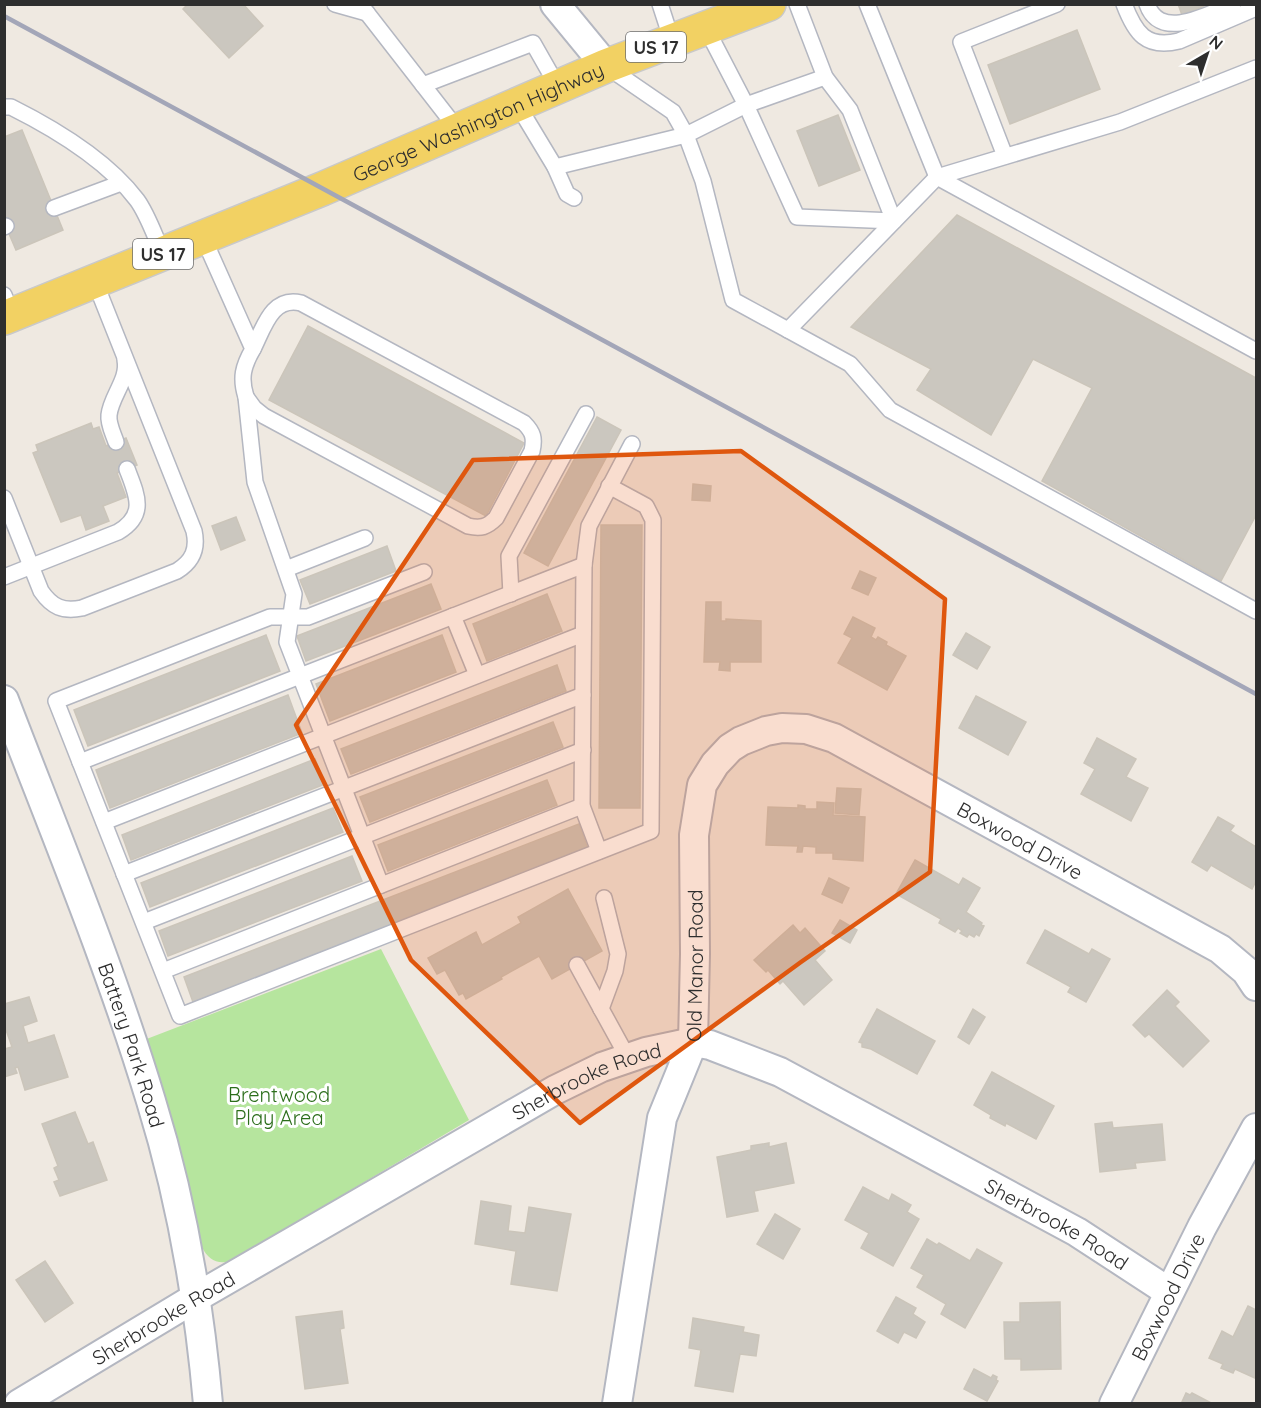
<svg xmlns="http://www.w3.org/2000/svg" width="1261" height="1408" font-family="Quicksand,sans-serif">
<rect width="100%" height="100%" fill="#efe9e1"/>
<path fill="#b6e59e" d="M381,949l88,171 -236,140c-14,6 -25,0 -31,-13l-23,-91 -35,-116z"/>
<g fill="#cbc7bf" stroke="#cbc5ba" stroke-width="1.5">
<path d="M188,4h55l20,22 -34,32 -46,-49z"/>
<path d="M1178,4h30l-13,6 1,2 -10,4 -1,-3 -3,2z"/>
<path d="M1077,30l23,59 -90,35 -22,-59z"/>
<path d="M838,115l22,55 -41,16 -22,-55z"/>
<path d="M22,130l41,100 -47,20 -12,-28v-85z"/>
<path d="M957,215l299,163v137l-35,66 -179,-100 50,-93 -59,-29 -42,76 -74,-45 14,-21 -80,-42z"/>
<path d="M308,326l216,117 -38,73 -217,-116z"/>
<path d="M597,417l24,13 -73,136 -24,-13z"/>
<path d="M91,423l2,6 6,-2 7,19 20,-8 11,27 -20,8 9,24 -23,9 6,15 -23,9 -5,-15 -20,7 -28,-69 5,-2 -2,-6z"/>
<path d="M693,484l18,2 -1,15 -18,-1z"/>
<path d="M236,517l9,23 -24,10 -9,-24z"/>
<path d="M601,525h41l-2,283h-41z"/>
<path d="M387,546l9,25 -86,33 -10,-24z"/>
<path d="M860,571l16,7 -8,17 -16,-7z"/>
<path d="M431,584l10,25 -135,52 -9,-25z"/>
<path d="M547,594l15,37 -75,30 -14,-37z"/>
<path d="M706,602h15v19h5v-2l35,2v41h-31v9l-11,-1 1,-8h-16z"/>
<path d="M853,617l22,11 -4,9 5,3 2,-3 9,5 -1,3 20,11 -19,34 -49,-27 14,-25 -8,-4z"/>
<path d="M966,633l24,14 -13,22 -24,-14z"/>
<path d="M266,635l14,36 -192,75 -14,-36z"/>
<path d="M442,635l14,37 -126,49 -14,-37z"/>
<path d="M557,665l9,26 -215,83 -10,-25z"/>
<path d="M288,695l14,38 -192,75 -14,-38z"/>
<path d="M976,696l50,26 -18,33 -49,-27z"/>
<path d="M553,722l10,25 -193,75 -10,-25z"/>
<path d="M1097,738l39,21 -10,18 22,11 -17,33 -50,-27 14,-25 -11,-6z"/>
<path d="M315,759l10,25 -194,76 -9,-25z"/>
<path d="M547,780l10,25 -169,66 -10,-26z"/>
<path d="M837,788l24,1 -2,26 -24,-2z"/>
<path d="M817,802l17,1 -1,12 32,2 -2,44 -30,-2v-6h-17v-6l-13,-1 -1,6h-5l1,-6 -32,-1 2,-38 30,1v-3l7,1v3h12z"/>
<path d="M333,808l10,24 -193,75 -9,-24z"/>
<path d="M1218,817l16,9 -4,5 26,16v34l-4,8 -41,-24 -4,6 -15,-9z"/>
<path d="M579,824l9,25 -395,153 -9,-25z"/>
<path d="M352,856l10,25 -194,75 -9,-25z"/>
<path d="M915,860l44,25 4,-7 17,10 -14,24 16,11 -1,2 3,1 -5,10 -3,-2 -2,3 -5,-3 -2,3 -7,-4 2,-2 -4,-3 -3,4 -16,-9 2,-4 -45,-25z"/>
<path d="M829,878l20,10 -7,15 -20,-9z"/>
<path d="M568,889l34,62 -50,28 -13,-23 -38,21 1,2 -36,20 -3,-6 -4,2 -14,-25 -8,4 -9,-16 48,-26 6,13 39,-22 -3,-6z"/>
<path d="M840,920l17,10 -7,13 -18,-10z"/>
<path d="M793,925l7,8 5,-5 20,23 -10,9 17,20 -28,25 -21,-24 -3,3 -12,-14 -2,2 -12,-12z"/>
<path d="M1045,930l44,24 3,-5 18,10 -24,43 -18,-10 3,-5 -44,-24z"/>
<path d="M1167,990l12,12 -4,4 34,35 -26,26 -34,-33 -4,3 -12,-12z"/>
<path d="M29,997l8,24 -14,5 5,17 26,-8 14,42 -43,13 -7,-23 -3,1 2,5 -13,4v-28l8,-2 -8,-23v-20z"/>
<path d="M877,1009l58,32 -18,33 -46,-25 -9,-2v-4l-3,-1z"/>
<path d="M973,1009l12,8 -16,27 -11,-7z"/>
<path d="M992,1072l62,34 -18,33 -30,-16 -1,3 -15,-8 1,-3 -17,-10z"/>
<path d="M75,1112l13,32 5,-2 14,38 -47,16 -6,-14 5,-2 -5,-12 4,-2 -16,-42z"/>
<path d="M1112,1122l1,6 49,-4 3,36 -30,3 1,5 -36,4 -5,-48z"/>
<path d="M769,1143v4l17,-4 8,40 -40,8 4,20 -31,6 -10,-60 34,-7v-4z"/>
<path d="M863,1187l26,14 3,-7 19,11 -4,7 12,7 -26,47 -32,-18 8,-15 -24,-13z"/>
<path d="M481,1201l30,5 -3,25 17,2 4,-26 42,7 -14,77 -46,-7 5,-33 -41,-7z"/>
<path d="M775,1214l25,15 -17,30 -26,-15z"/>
<path d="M927,1239l10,6 2,-2 31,18 7,-12 25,14 -37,65 -24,-14 5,-10 -29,-17 7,-12 -13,-7z"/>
<path d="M45,1261l28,42 -28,19 -29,-42z"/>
<path d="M896,1297l20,11 -3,6 12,8 -9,16 -12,-6 -6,11 -21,-12z"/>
<path d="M1060,1302l1,67 -40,1v-11h-16l-1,-37h16v-19z"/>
<path d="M1248,1306l8,4 -1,68 -20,-9 -2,4 -12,-5 2,-4 -14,-6 13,-27 11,6z"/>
<path d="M342,1311l2,17 -4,1 8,54 -43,6 -9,-72z"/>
<path d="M693,1318l51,9 -1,5 16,3 -3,21 -16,-2 -7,38 -38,-6 6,-36 -12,-2z"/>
<path d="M974,1369l17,9 2,-3 4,2 -1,3 2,1 -11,20 -23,-12z"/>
<path d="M1186,1393l4,2 2,-2 21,11h-32z"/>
</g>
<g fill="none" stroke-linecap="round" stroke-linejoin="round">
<g stroke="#b4b7c1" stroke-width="18">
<g id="lane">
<path d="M335,4l32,9"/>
<path d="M360,4l98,126"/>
<path d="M660,4l12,37"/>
<path d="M867,4l70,173 319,174"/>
<path d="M1124,4c11,29 22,45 55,37l77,-33"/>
<path d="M1147,4c13,38 62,10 86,0"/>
<path d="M706,28l40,77 51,112 97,4 -44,-111 -25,-33 -28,-73"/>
<path d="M606,66l67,46 13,23 17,46 30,119 55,30"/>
<path d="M1256,68l-136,54 -183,55 -149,153 62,34 40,46 366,201"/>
<path d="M423,85l110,-42 25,44"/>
<path d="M517,104l38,63 12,27 7,4"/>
<path d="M4,107h7c44,22 95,52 126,93 11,15 18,37 26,54"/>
<path d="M1005,156l-44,-114 96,-38"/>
<path d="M555,167l131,-32 60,-30 79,-28"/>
<path d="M54,208l67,-25"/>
<path d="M4,227l2,-1"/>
<path d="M203,237l50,112c-10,17 -13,29 -7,48l9,85 39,112 -7,48 94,243"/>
<path d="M4,295l8,20"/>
<path d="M246,397l8,11 10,8 204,110c13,3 19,1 28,-8l36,-67c3,-13 1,-19 -8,-28l-223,-120c-29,-7 -37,24 -48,46"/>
<path d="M116,442c-3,-9 -8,-18 -7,-27 2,-19 20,-36 16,-55"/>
<path d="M4,498l37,93c11,16 22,21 41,17l95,-37c16,-10 21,-22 17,-40l-99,-249"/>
<path d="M286,569l79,-31"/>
<path d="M424,572l-116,45h-38l-214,84 124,315 471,-185 2,-311 -7,-14 -37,-20"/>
<path d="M4,577l114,-45c29,-17 19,-37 9,-63"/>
<path d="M511,594l-2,-38 77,-142"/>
<path d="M453,616l24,59"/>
<path d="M80,762l504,-197"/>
<path d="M104,822l479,-188"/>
<path d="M599,851l-17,-45 2,-241 5,-39 43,-82"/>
<path d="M124,874l459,-179"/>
<path d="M144,922l439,-172"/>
<path d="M577,965l51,93"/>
<path d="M163,971l419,-165"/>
<path d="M601,1009l14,-38 3,-17 -14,-56"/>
</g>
</g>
<g stroke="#b4b7c1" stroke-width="32">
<g id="street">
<path d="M555,4l51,62"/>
<path id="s1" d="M4,700c51,133 106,265 147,401 30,97 48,201 57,303"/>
<path id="s2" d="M19,1404l176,-106 360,-208 47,-23 44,-15 47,-10 17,3 70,27 297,160 92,60"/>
<path id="s3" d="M617,1404l45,-286 31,-76 2,-88 -1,-119 8,-50 13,-21 15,-16 11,-7 25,-10 16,-3 24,1 28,9 386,211 26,22 10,15"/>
<path id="s4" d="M1114,1404l88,-177 54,-99"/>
</g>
</g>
<g stroke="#c9c9c9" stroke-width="36">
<g id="primary">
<path id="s5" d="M4,318l318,-129 284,-123 163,-62"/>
</g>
</g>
<use href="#lane" stroke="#fff" stroke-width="15"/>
<use href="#street" stroke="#fff" stroke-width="28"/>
<use href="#primary" stroke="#f2d163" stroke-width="33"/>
<path stroke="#a3a6b8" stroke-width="4.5" d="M4,16l1252,678"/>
</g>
<path fill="#df570e" fill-opacity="0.2" stroke="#df570e" stroke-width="4.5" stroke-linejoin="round" d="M741,451l204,148 -15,273 -129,90 -221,161 -169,-163 -115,-235 177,-265z"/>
<g text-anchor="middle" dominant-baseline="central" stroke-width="6" stroke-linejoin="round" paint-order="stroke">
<g fill="#fff" stroke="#6d6d6d" stroke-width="1.5">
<rect x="626" y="32" width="60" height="30" rx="4.5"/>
<rect x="133" y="239" width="60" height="30" rx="4.5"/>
</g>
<g font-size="18" font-weight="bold" fill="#2e2e2e">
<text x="656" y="47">US 17</text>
<text x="163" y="254">US 17</text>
</g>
<g font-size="20" fill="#2e2e2e" stroke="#fff">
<text stroke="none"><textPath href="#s5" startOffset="513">George Washington Highway</textPath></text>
<text stroke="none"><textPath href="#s3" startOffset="998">Boxwood Drive</textPath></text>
<text stroke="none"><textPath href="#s3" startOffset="448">Old Manor Road</textPath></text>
<text stroke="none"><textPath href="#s1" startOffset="368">Battery Park Road</textPath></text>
<text stroke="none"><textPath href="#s2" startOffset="654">Sherbrooke Road</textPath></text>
<text stroke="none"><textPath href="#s2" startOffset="1176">Sherbrooke Road</textPath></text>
<text stroke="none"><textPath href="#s4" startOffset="120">Boxwood Drive</textPath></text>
<text stroke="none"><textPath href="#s2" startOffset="168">Sherbrooke Road</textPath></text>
</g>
<g font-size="20" fill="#2c6e1b" stroke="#fff">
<text x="279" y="1094">Brentwood<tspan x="279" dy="23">Play Area</tspan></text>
</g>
</g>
<rect width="1261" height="1408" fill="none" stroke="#2e2e2e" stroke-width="12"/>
<g transform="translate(1207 54) rotate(39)" stroke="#ffffff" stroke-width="4.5" paint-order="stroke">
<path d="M0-4.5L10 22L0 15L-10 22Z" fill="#2e2e2e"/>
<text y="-9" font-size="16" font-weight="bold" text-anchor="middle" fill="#2e2e2e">N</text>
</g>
</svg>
